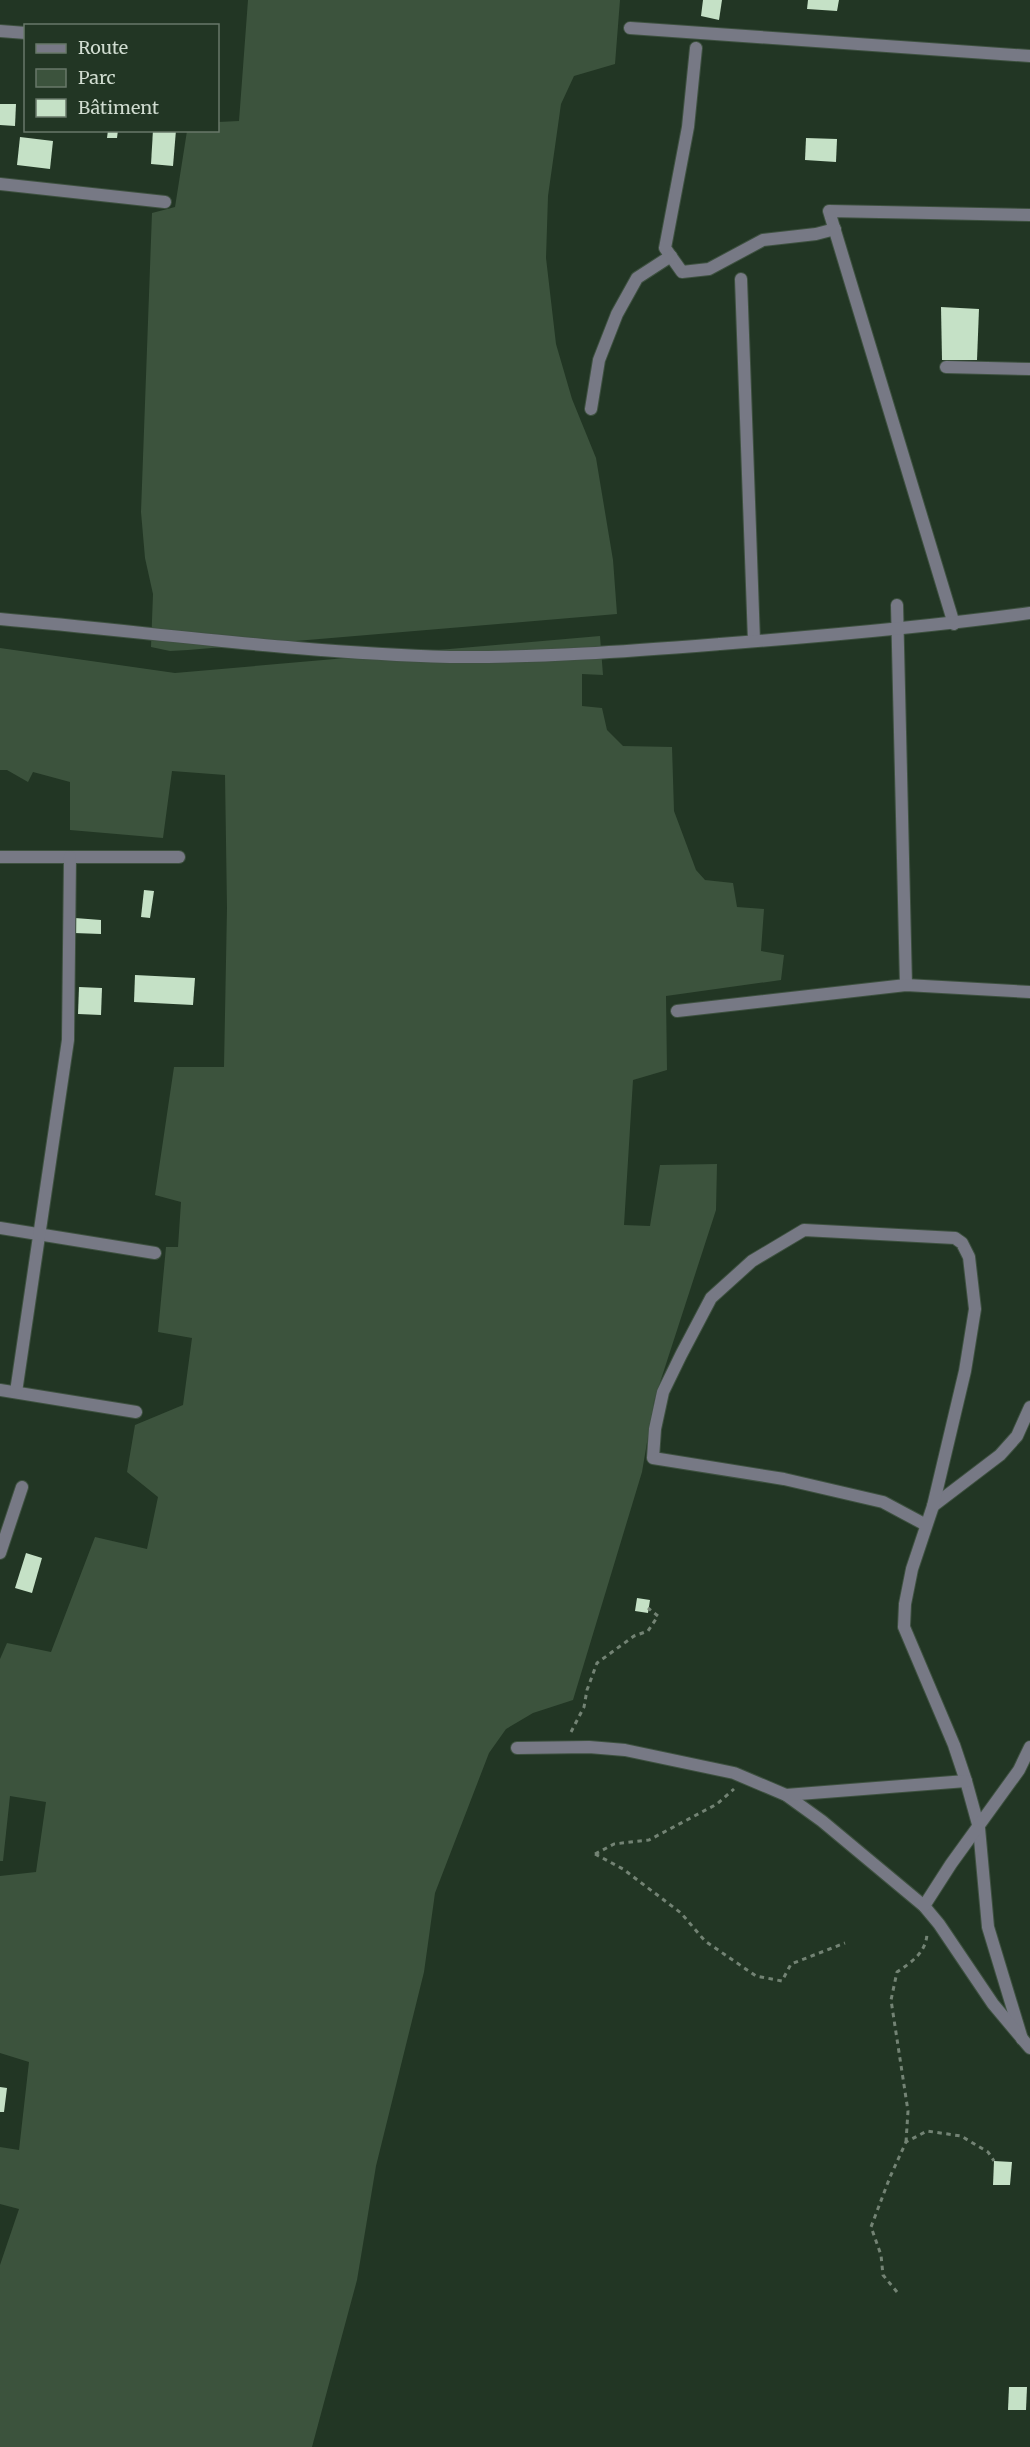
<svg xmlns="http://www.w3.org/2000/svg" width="1030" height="2447" font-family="Merriweather,serif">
<rect width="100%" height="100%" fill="#223624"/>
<g fill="#3c533d">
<path d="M248,0h372l-5,64 -41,12 -13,28 -13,92 -2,62 10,86 16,55 24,59 17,102 4,54 -429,36 -18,1 -19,-4 2,-53 -8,-36 -4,-46 11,-299 23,-6 12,-76 31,-1v-8l21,-1z"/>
<path d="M600,636l3,39 -21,-1v32l20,2 5,22 16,16 49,1 2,64 22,59 9,10 28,3 4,24 27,2 -3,42 23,4 -3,25 -115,16 1,74 -34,10 -9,145 26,1 10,-61 57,-1 -1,46 -62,191 -12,71 -69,228 -40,13 -27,16 -17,24 -54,140 -11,79 -48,194 -19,114 -45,167h-312v-182l19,-56 -19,-5v-57l19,3 10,-88 -29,-9v-177l36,-4 10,-70 -36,-6 -7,65h-3v-202l7,-16 44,9 44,-115 52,12 11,-52 -31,-25 8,-47 48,-20 9,-67 -34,-6 8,-85h12l3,-45 -26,-7 19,-128h50l3,-159 -2,-133 -53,-4 -9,67 -93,-8v-48l-37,-10 -5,10 -21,-12h-7v-122l175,25z"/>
</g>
<g fill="#c5e1c6">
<path d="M703,0h19l-3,20 -18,-4z"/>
<path d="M808,0h31l-2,11 -30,-2z"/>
<path d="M0,104h16l-1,22 -15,-1z"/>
<path d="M108,130h10l-1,8h-10z"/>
<path d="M153,130h23l-3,36 -22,-2z"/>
<path d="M20,137l33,4 -3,28 -33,-4z"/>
<path d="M806,138l31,1 -1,23 -31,-2z"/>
<path d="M941,307l38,2 -2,51h-35z"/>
<path d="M144,890l10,1 -4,27 -9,-1z"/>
<path d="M75,918l26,2v14l-27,-1z"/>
<path d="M135,975l60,3 -2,27 -59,-3z"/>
<path d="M79,987l23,1 -1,27 -23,-1z"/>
<path d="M26,1553l16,5 -10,35 -17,-5z"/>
<path d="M637,1598l13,2 -2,13 -13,-2z"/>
<path d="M0,2087l7,1 -3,24h-4z"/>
<path d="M994,2161l18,1 -2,23h-17z"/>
<path d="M1009,2387h18l-1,23h-18z"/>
</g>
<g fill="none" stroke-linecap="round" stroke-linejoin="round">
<g stroke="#3e5140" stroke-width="14">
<g id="minor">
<path d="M630,28l400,28"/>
<path d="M0,31l26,2"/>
<path d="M696,48l-8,79 -23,121 17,24 27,-3 54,-29 53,-6 19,-5"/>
<path d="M0,184l165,18"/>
<path d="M741,279l13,362"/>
<path d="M946,367l84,2"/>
<path d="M591,409l8,-49 18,-46 20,-36 34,-22"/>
<path d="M897,605l9,380"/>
<path d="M954,624l-125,-413 201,4"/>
<path d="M0,857h179"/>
<path d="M677,1011l229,-26 124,7"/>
<path d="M0,1228l155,25"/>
<path d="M0,1390l136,22"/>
<path d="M16,1392l52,-352 2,-183"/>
<path d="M933,1506l67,-51 17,-19 13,-29"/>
<path d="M926,1525l-43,-23 -99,-23 -131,-21 2,-29 8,-37 18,-37 30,-57 41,-37 52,-31 151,8 7,5 7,14 6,52 -10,62 -32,135 -21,63 -7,35 -1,23 50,118 12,36 13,47 9,99 34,112"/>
<path d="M0,1553l22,-66"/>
<path d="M517,1748l72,-1 36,3 109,23 52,22 36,26 102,85 15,18 54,80 37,44"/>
<path d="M786,1795l180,-14"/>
<path d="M924,1906l27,-42 68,-94 11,-23"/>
</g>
</g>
<g stroke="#3e5140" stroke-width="14">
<path id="tertiary" d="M0,619c150,13 300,34 450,38 91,1 180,-6 270,-13 104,-8 207,-17 310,-31"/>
</g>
<g stroke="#738374" stroke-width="3" stroke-dasharray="4.5 4.5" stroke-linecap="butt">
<path d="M571,1732l13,-25 3,-17 10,-27 37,-27 14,-5 10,-15 -10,-8"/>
<path d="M595,1854l28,15 58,44 24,28 51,35 26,5 9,-17 54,-21"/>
<path d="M595,1854l19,-10 35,-4 68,-36 17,-15"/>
<path d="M906,2142l2,-31 -17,-111 6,-28c15,-10 29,-20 30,-38"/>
<path d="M897,2292l-14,-17 -2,-20 -10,-28 19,-50 16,-35 21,-11 34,5 27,16 6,9"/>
</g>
<use href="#minor" stroke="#777985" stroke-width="12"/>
<use href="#tertiary" stroke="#777985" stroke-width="12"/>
</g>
<rect x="24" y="24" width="195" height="108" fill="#223624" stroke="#687869" stroke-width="1.5"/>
<rect x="36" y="44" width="30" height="9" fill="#777985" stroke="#687869" stroke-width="1.5"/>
<text x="78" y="54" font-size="18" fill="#d0dcd0">Route</text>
<rect x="36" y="69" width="30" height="18" fill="#3c533d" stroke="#687869" stroke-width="1.5"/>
<text x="78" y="84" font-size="18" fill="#d0dcd0">Parc</text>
<rect x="36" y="99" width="30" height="18" fill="#c5e1c6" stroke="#687869" stroke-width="1.5"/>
<text x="78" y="114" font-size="18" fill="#d0dcd0">Bâtiment</text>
</svg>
